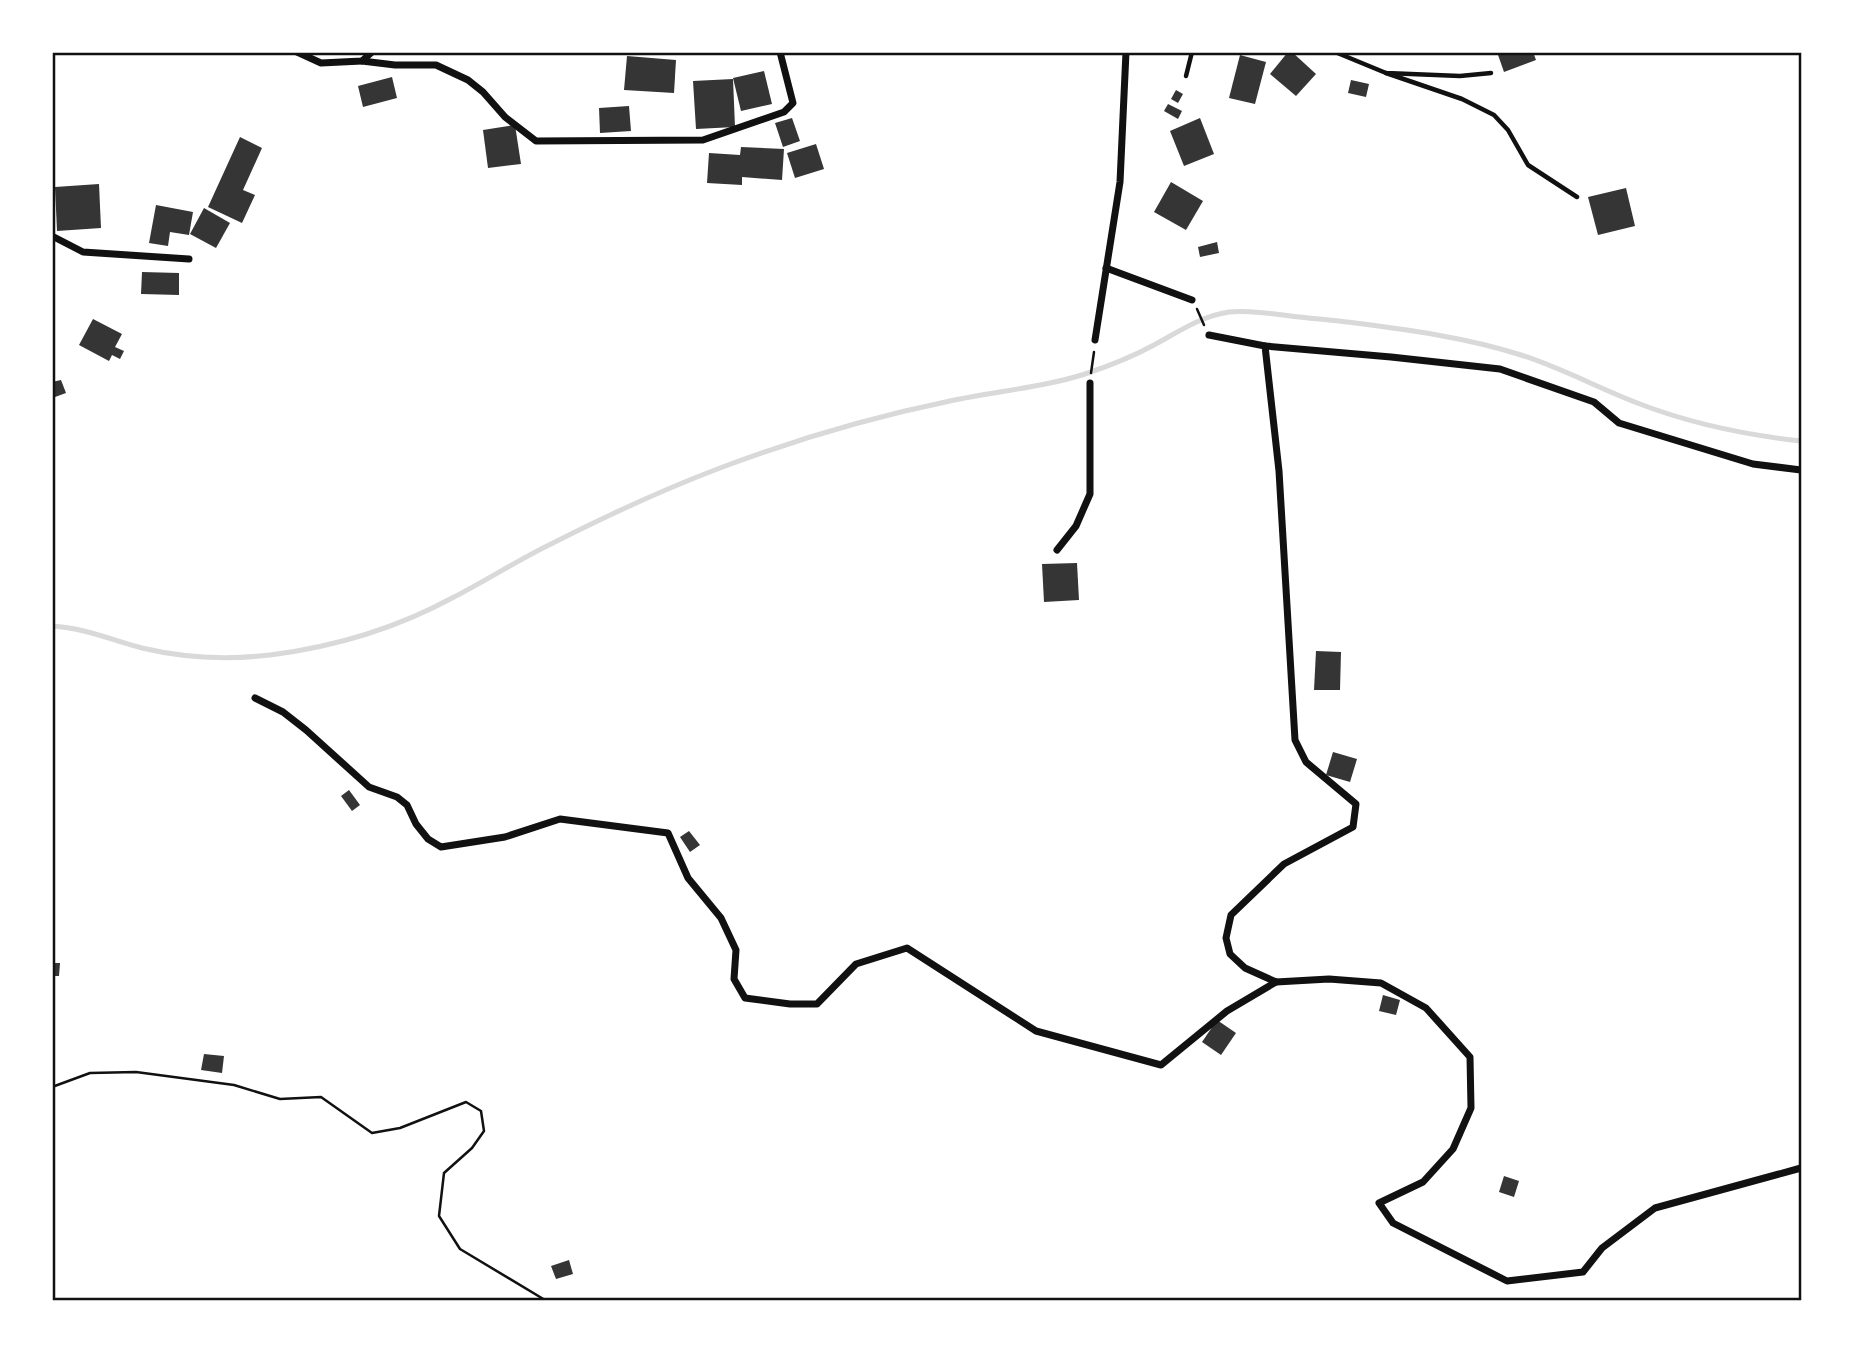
<svg xmlns="http://www.w3.org/2000/svg" width="1854" height="1353" font-family="'Libre Baskerville',serif">
<rect width="100%" height="100%" fill="#fff"/>
<g fill="none" stroke-linecap="round" stroke-linejoin="round">
<path stroke="#d9d9d9" stroke-width="5" d="M52,626c32,2 60,14 90,22 42,10 85,12 128,7 64,-8 127,-27 184,-58 33,-17 64,-37 97,-53 55,-28 111,-54 169,-76 74,-28 152,-51 230,-67 45,-10 91,-13 135,-27 24,-8 47,-17 69,-29 24,-13 47,-29 75,-33 16,-2 31,1 46,2 22,3 43,5 64,7 62,8 123,15 182,34 41,13 79,34 119,49 52,20 106,31 161,37"/>
</g>
<g fill="#353535">
<path d="M1288,52h4l24,22 -20,22 -26,-22z"/>
<path d="M1497,52h36l3,8 -32,12z"/>
<path d="M1240,55l26,7 -11,42 -26,-6z"/>
<path d="M627,56l49,4 -2,33 -50,-3z"/>
<path d="M764,71l8,33 -31,7 -8,-33z"/>
<path d="M392,77l5,21 -34,9 -5,-21z"/>
<path d="M733,79l2,48 -39,2 -3,-48z"/>
<path d="M1351,80l18,4 -3,13 -18,-4z"/>
<path d="M1176,90l7,4 -5,9 -7,-4z"/>
<path d="M1168,104l14,7 -4,8 -14,-8z"/>
<path d="M629,106l2,25 -31,2 -1,-25z"/>
<path d="M792,118l8,23 -17,6 -8,-24z"/>
<path d="M1200,118l14,36 -30,12 -14,-35z"/>
<path d="M515,125l6,39 -33,4 -5,-38z"/>
<path d="M240,137l22,11 -19,42 12,5 -13,28 -34,-16z"/>
<path d="M816,144l8,25 -29,9 -8,-25z"/>
<path d="M741,147l43,2 -2,31 -40,-3v8l-35,-2 2,-30 31,2z"/>
<path d="M1171,182l32,19 -17,29 -32,-18z"/>
<path d="M99,184l2,44 -44,3 -2,-44z"/>
<path d="M1626,188l9,38 -37,9 -10,-38z"/>
<path d="M156,205l37,7 -4,23 -19,-3 -2,14 -19,-3z"/>
<path d="M204,208l26,15 -14,25 -26,-14z"/>
<path d="M1217,242l2,11 -19,4 -2,-10z"/>
<path d="M142,272l37,1v22l-38,-1z"/>
<path d="M93,319l29,15 -7,13 9,4 -4,8 -8,-4 -3,6 -30,-16z"/>
<path d="M61,380l5,13 -11,4 -3,-15z"/>
<path d="M1077,563l2,37 -35,2 -2,-38z"/>
<path d="M1316,651l25,1 -1,38h-26z"/>
<path d="M1333,752l24,7 -7,23 -24,-7z"/>
<path d="M349,790l11,15 -8,6 -11,-15z"/>
<path d="M689,831l11,14 -10,7 -10,-15z"/>
<path d="M52,963h8l-1,13h-7z"/>
<path d="M1383,995l17,5 -4,15 -17,-4z"/>
<path d="M1217,1020l19,13 -15,22 -19,-13z"/>
<path d="M204,1054l20,2 -2,17 -21,-3z"/>
<path d="M1504,1176l15,5 -5,16 -15,-5z"/>
<path d="M569,1260l4,14 -17,5 -5,-13z"/>
</g>
<g fill="none" stroke-linecap="round" stroke-linejoin="round">
<g stroke="#111" stroke-width="2.5">
<path d="M1197,309l7,16"/>
<path d="M1091,373l3,-21"/>
<path d="M52,1087l38,-14 46,-1 98,13 46,14 41,-2 51,36 28,-5 66,-26 15,9 3,20 -12,17 -28,25 -5,43 21,33 85,51"/>
</g>
<g stroke="#111" stroke-width="4.5">
<path d="M1335,52l51,21 74,3 31,-3"/>
<path d="M1386,73l76,26 32,16 14,15 20,35 49,32"/>
<path d="M1186,76l6,-24"/>
</g>
<g stroke="#111" stroke-width="7">
<path d="M297,52l24,11 41,-2 10,-9"/>
<path d="M362,61l33,4h41l32,15 15,12 22,25 31,24 167,-1 81,-28 9,-9 -13,-51"/>
<path d="M52,236l31,16 106,7"/>
<path d="M1106,268l86,32"/>
<path d="M1209,335l56,11 14,125 16,269 11,22 50,42 -3,23 -69,37 -53,51 -5,23 4,16 15,14 31,14 53,-3 52,4 45,25 44,49 1,51 -18,41 -30,33 -44,21 14,20 114,58 76,-9 19,-24 53,-40 146,-40"/>
<path d="M1095,340l25,-158 6,-130"/>
<path d="M1265,346l126,11 109,12 94,33 25,21 134,41 48,6"/>
<path d="M1057,550l19,-24 14,-32v-111"/>
<path d="M255,698l28,14 23,18 63,57 28,10 10,8 9,19 12,15 13,8 64,-10 55,-18 108,14 20,45 33,40 15,32 -2,29 11,19 45,6h27l39,-40 51,-16 129,83 125,34 66,-54 49,-29"/>
</g>
</g>
<rect width="1854" height="1353" fill="none" stroke="#ffffff" stroke-width="108"/>
<rect x="54" y="54" width="1746" height="1245" fill="none" stroke="#111" stroke-width="2.5"/>
</svg>
